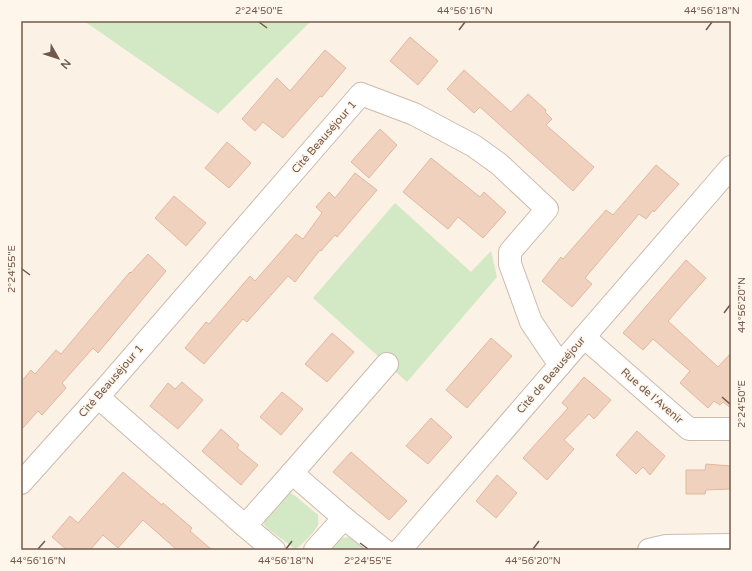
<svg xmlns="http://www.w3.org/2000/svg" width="752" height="571" font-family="'Varela Round',sans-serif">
<rect width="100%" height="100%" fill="#fbf2e5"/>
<g fill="#d3e8c4">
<path d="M84,21h227l-93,93z"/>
<path d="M395,203l76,69 20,-21 6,26 -90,105 -94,-84z"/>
<path d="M290,493l4,2 24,20c0,3 1,7 0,10 -4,8 -16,20 -23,24l-28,-21 -3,-4 2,-6 20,-22z"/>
<path d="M349,537l9,6 6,7h-39l11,-11z"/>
</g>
<g fill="#f0d1be" stroke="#e2b79f">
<path d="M410,37l28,24 -20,24 -28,-24z"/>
<path d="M325,50l21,18 -24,29 -2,-1 -37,42 -20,-16 -8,9 -13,-12 35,-41 13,13z"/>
<path d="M464,70l47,42 17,-18 18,16 -1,2 7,7 -6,6 48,42 -21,24 -93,-84 -6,6 -27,-24z"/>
<path d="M380,129l17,16 -28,33 -18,-16z"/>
<path d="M227,142l24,21 -22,25 -24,-20z"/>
<path d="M431,158l49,39 4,-5 22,20 -23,26 -25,-21 -10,12 -45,-37z"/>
<path d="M656,165l23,19 -25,28 -1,-2 -7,9 -7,-5 -54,64 7,6 -20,23 -30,-26 19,-24 2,2 43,-49 7,5z"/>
<path d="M355,173l22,17 -40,47 -2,-2 -14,16 -1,-1 -25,32 -7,-6 -41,46 -4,-3 -39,45 -19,-16 21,-26 3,2 41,-48 5,5 41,-47 7,5 19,-26 -6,-6 13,-15 6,6z"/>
<path d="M174,196l32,27 -20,23 -31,-28z"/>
<path d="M148,254l18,17 -68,82 -5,-5 -31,35 4,5 -24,27 -4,-4 -17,19v-48l10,-12 4,4 21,-24 5,4 69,-82 1,1z"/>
<path d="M686,260l20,18 -38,43 50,46 13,-14v55l-8,-6 -3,3 -6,-4 -6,7 -28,-25 10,-12 -37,-32 -10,11 -20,-17z"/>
<path d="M332,333l22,19 -27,30 -22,-18z"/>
<path d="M491,338l21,18 -45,52 -21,-18z"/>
<path d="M584,377l27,23 -17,19 -5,-5 -25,26 10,9 -27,31 -24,-22 45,-50 -6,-5z"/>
<path d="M182,382l21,18 -25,29 -28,-23 18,-23 7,6z"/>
<path d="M282,392l21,17 -22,26 -21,-18z"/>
<path d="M431,418l21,19 -24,27 -22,-18z"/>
<path d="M221,429l18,16 -2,3 21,17 -17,20 -39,-34z"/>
<path d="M637,431l28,25 -15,19 -7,-8 -7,7 -20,-19z"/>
<path d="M351,452l56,49 -18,19 -56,-48z"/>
<path d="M706,464l25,2v23l-25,1 -1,4h-19v-24h19z"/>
<path d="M123,472l39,33 1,-2 29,25 -2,3 22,19h-35l-34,-30 -25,28 -15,-13 -13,15h-23l-15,-13 18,-21 8,7z"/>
<path d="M497,475l20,18 -21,25 -20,-17z"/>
</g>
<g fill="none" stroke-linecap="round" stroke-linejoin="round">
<g stroke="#cdbaac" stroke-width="24">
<g id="minor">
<path d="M584,337l105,92h42"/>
<path d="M98,397l147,129 47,-53 52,45"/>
<path d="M292,473l95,-109"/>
<path d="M21,483l77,-86 263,-303 53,20 60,32 25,18 48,45 -37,43v12l21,58 29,43"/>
<path d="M245,526l29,24"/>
<path d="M315,550l29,-32 40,32"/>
<path d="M400,550l331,-383"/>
<path d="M649,550l17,-4 65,-1"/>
</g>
</g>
<use href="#minor" stroke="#fff" stroke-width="22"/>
</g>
<path fill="none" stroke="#73594b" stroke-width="1.5" d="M259,22l8,6M459,30l6,-8M706,30l6,-8M22,269l8,6M724,313l6,-8M722,397l8,7M360,543l8,6M38,549l7,-8M286,549l6,-8M533,549l6,-8"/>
<g text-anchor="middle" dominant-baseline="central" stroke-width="3" stroke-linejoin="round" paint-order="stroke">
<g font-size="11" fill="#73594b" stroke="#fef6eb">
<text transform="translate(324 137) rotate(-49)">Cité Beauséjour 1</text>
<text transform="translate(551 375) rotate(-49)">Cité de Beauséjour</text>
<text transform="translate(111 381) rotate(-49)">Cité Beauséjour 1</text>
<text transform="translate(652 396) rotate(41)">Rue de l'Avenir</text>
</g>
</g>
<rect width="752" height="571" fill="none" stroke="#fef6eb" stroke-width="44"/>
<g transform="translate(58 58) rotate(129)" stroke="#fef6eb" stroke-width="3" paint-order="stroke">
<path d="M0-3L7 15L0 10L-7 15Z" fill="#73594b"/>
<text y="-6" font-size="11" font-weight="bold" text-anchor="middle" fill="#73594b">N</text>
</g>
<rect x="22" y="22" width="708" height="527" fill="none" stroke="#73594b" stroke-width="1.5"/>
<g font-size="10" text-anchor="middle" fill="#73594b">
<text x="259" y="14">2°24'50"E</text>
<text x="465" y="14">44°56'16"N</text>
<text x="712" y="14">44°56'18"N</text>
<text transform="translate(11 269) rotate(-90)" y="4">2°24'55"E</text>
<text transform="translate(741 305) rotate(-90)" y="4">44°56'20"N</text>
<text transform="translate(741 404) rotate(-90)" y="4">2°24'50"E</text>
<text x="38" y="564">44°56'16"N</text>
<text x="286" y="564">44°56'18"N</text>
<text x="368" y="564">2°24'55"E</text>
<text x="533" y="564">44°56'20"N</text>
</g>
</svg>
